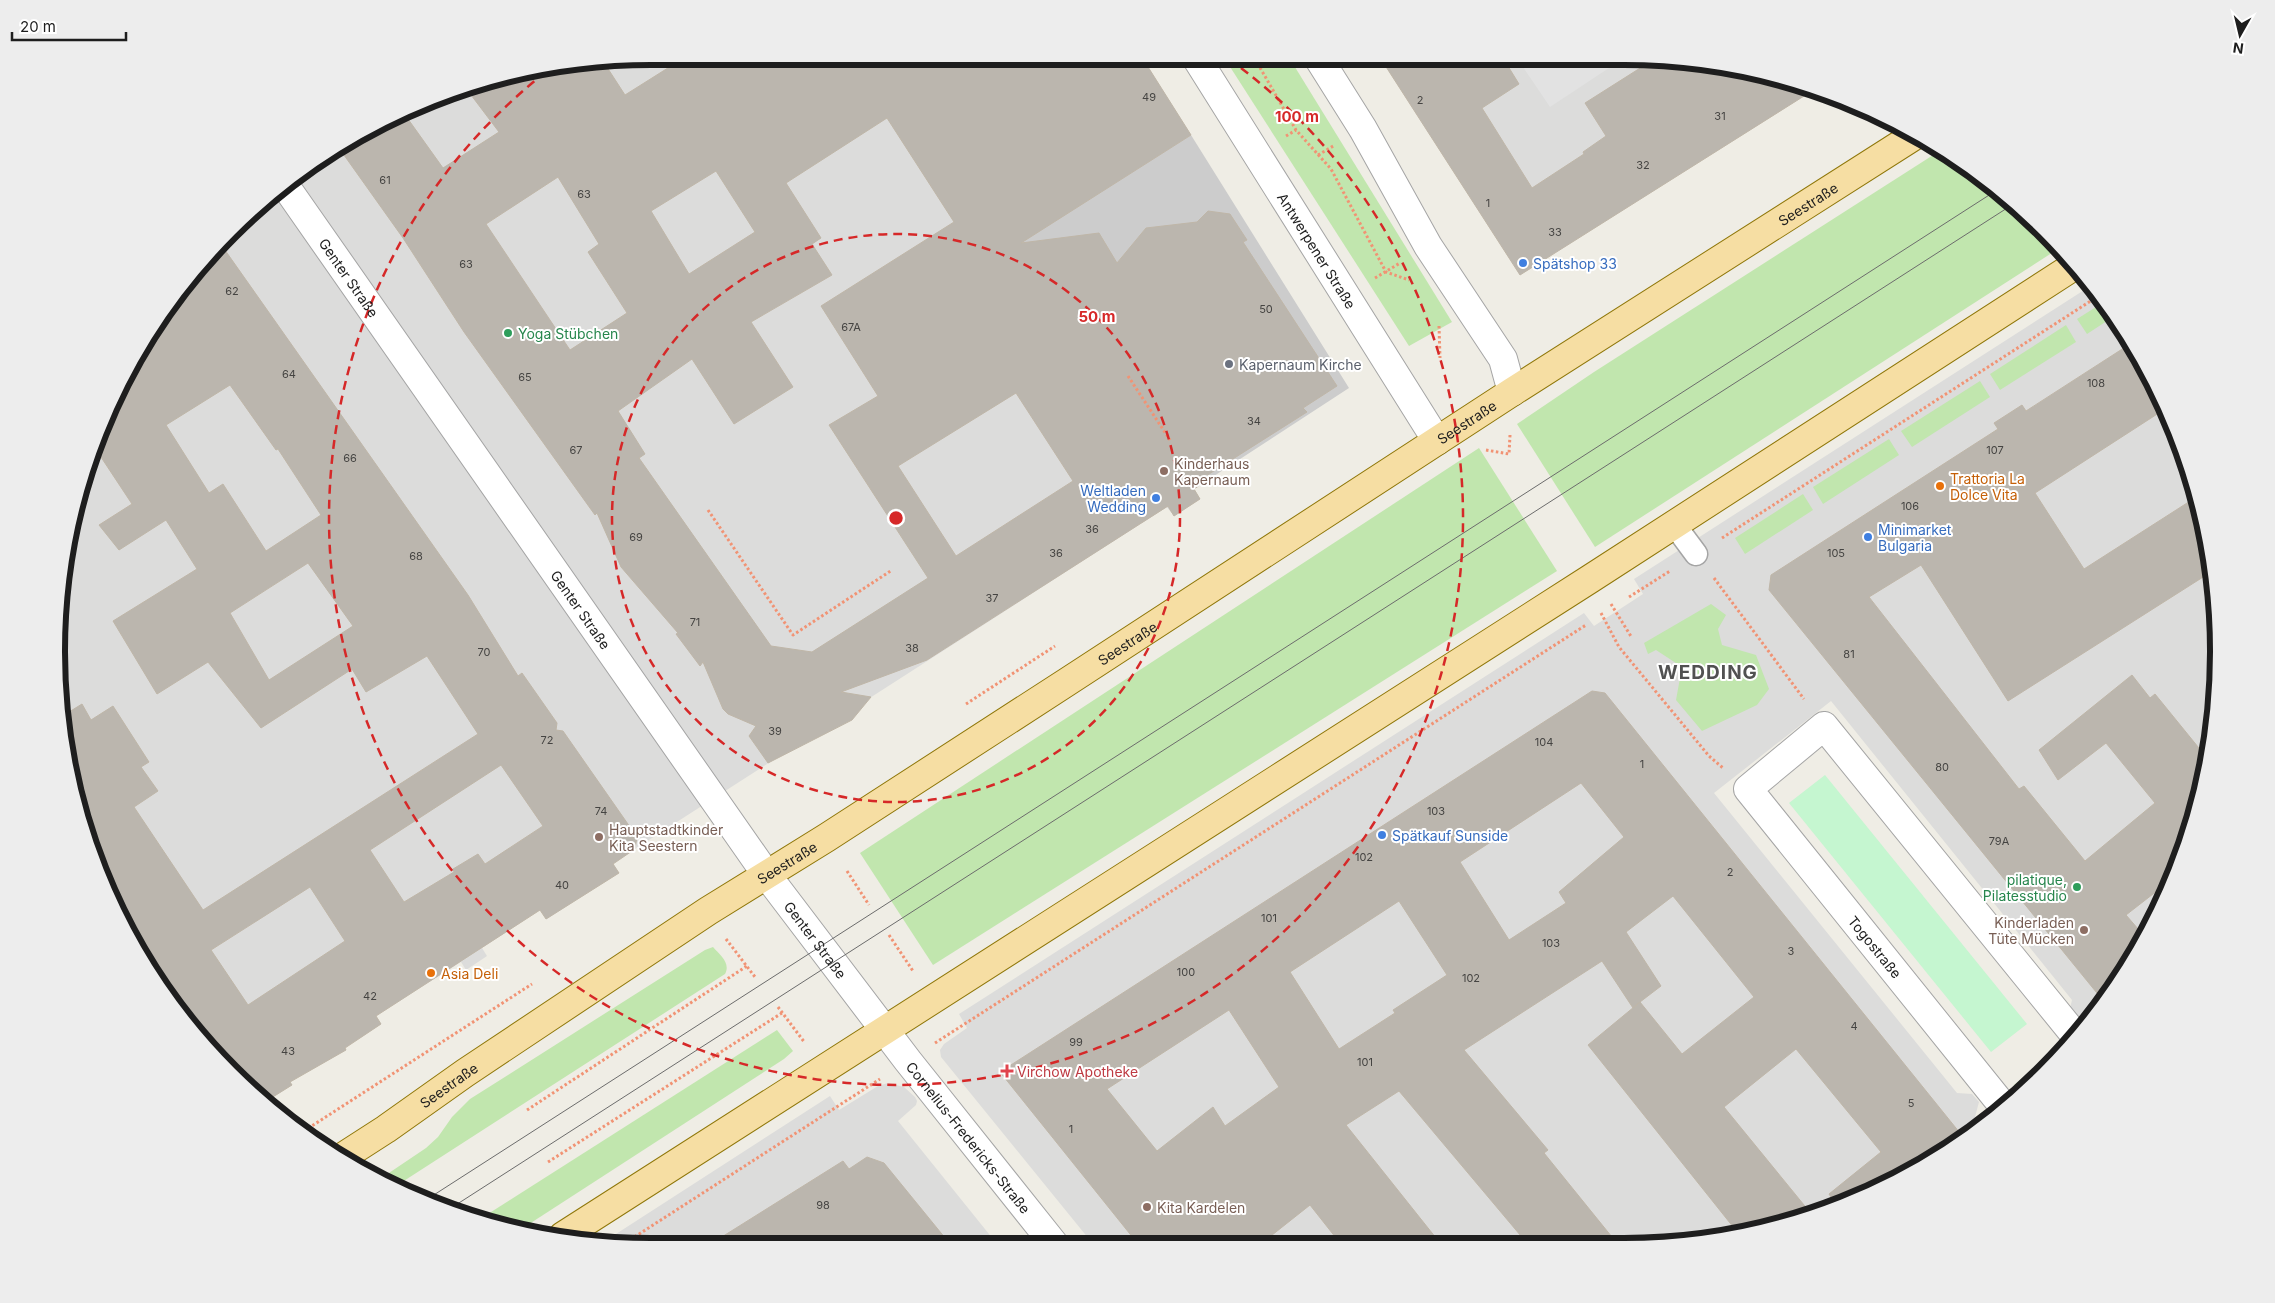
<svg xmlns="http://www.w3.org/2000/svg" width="2275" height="1303" font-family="Inter,sans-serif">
<rect width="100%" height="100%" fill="#efede5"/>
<g fill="#dcdcdb">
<path d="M1662,58l116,19 34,14 -292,184 -139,-216z"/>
<path d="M1143,59l48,76 -213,134 164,254 -529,340 6,10 -72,46 -7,-9 -58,38 5,8 -21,14 -5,-8 -85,54 5,8 -21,14 -5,-8 -15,9 6,11 -37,21 -6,-8 -18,12 7,10 -24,15 -7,-10 -7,4 -50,-50 -68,-95 -35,-70 -33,-111 -10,-78 3,-116 16,-77 41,-109 39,-67 73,-90 59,-52 99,-61 72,-30 114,-27z"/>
<path d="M2092,285l65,103 42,110 18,115 -3,116 -27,114 -48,106 -56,73h-7l-7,-9 3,-13 -241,-299 -117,92 243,300 15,1 7,8 -4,15 6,7 -27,23 -139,68 -114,27 -608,2 -152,-187 -1,-7 4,-6 23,-16 -8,-14 625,-401 10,13 49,-32 -9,-15z"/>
<path d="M888,1083l16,4 11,10 2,4 -1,4 -18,16 99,123 -384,1 -11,-2 228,-147 9,14 39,-24z"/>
</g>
<path fill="#ccc" d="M1191,135l158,253 -155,101 6,10 -26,17 -7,-9 -25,16 -164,-254z"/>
<g fill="#c1e6ae">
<path d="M1225,59h65l162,263 -43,24z"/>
<path d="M1941,150l75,54 42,45 -463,298 -78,-123 77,-52z"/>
<path d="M2104,302l9,15 -26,17 -10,-15z"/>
<path d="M2066,325l10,17 -76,48 -10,-16z"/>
<path d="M1980,381l10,16 -78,50 -11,-16z"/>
<path d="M1889,439l10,16 -76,49 -10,-17z"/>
<path d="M1479,448l78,123 -624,394 -73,-112z"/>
<path d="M1803,494l10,16 -68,44 -10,-16z"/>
<path d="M1711,604l15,11 -8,14 4,16 34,10 13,34 -12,16 -55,26 -26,-31 6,-33 -26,-17 -8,4 -4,-11z"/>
<path d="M713,947c7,8 18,16 12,27l-329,212 -16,-7 46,-31 12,-11 14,-20 18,-18 235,-149z"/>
<path d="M777,1030l16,21 -9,8 -261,169 -43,-9z"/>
<path d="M2052,1054l3,5 -10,13 -25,20 -6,-7z"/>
</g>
<path fill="#c5f6d0" d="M1825,775l202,249 -36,28 -202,-249z"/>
<path fill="#e2e2e2" d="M1517,58h107l-74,49z"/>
<g fill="#bbb6ae" stroke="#bfb6a8" fill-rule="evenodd">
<path d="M1503,58l16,26 -37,24 50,80 52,-34 -1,-2 23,-16 -21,-33 71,-45 122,19 34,14 -292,184 -139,-216z"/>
<path d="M1143,59l48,76 -170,108 78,-10 18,30 29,-35 51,-6 11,-11 22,3 17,26 -4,2 94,144 -34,22 4,4 -101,64 2,4 -14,9 6,10 -26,17 -6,-10 -241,154 -86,32 30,5 -19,23 -84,43 -19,-27 7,-10 -28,-12 -5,-5 -20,-47 -3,4 -24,-32 2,-1 -57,-66 -24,-54 -2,2 -131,-183 -61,-94 -64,-90 49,-30 15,-6 40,56 56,-36 -34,-45 109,-26h29l22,34 54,-34zM887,118l67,104 -133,84 57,90 -49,29 99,153 -116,74 -41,-6 -132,-188 6,-4 -27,-43 74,-52 42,65 59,-37 -42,-65 81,-47 -20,-31 9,-6 -35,-55zM716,171l39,61 -66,42 -38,-63zM558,177l41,67 -11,8 39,61 -57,37 -84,-126zM1016,393l57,88 -117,75 -58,-90z"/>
<path d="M220,243l248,352 50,81 4,-3 35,50 -1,7 7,1 74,106 -2,12 -22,15 6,9 -73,46 -6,-9 -164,106 5,8 -36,24 1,2 -56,32 2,3 -24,15 -7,-10 -7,4 -50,-50 -68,-95 -13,-26 5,-4 -27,-40 -33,-111 -7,-51 21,-13 9,16 22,-14 36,56 -8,5 17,24 -24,16 69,103 275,-176 -51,-78 -61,36 -14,-23 -91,59 -53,-66 -51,32 -44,-73 84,-52 -31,-49 -47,30 -20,-25 33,-21 -37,-56 23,-60 39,-67zM230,385l46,65 2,-1 43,66 -55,36 -43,-67 -14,9 -43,-68zM308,563l45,63 -84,54 -39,-67zM501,765l42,61 -58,38 -7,-10 -25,15 1,3 -50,30 -34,-52zM310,887l35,54 -97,64 -37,-55z"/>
<path d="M2130,344l27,44 8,21 -130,84 49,76 114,-73 13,76 -203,129 -87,-136 -52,32 150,192 5,-3 61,75 70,-58 -49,-60 -48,37 -19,-30 93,-75 18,23 5,-4 52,64 -20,85 -16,37 -45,35 19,22 -6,12 -38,49 -332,-408 2,-15 227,-146 -4,-6 28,-18 4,6z"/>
<path d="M1592,691l13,2 359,445 -10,9 -118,58 -7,-11 52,-42 -85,-103 -72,58 89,109 -75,17 -150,-188 52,-43 -7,6 -31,-47 -138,89 84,100 -4,3 72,89h-90l-127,-151 -53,34 94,118h-100l-30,-38 -48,38 -124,1 -138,-172zM1581,783l43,54 -65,55 7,11 -57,37 -49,-78zM1673,896l81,101 -72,57 -42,-52 21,-16 -35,-54zM1399,901l48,74 -54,35 2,3 -56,36 -49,-77zM1229,1010l50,77 -54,39 -12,-19 -56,44 -50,-62z"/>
<path d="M867,1157l17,6 66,81 -241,1 134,-84 6,8z"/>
</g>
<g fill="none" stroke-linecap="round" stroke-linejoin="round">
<g stroke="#a5a5a5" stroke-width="25">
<path id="lane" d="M1673,523l23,31"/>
</g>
<g stroke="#a5a5a5" stroke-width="30">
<g id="street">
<path id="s1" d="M1197,59l240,382"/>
<path d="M1319,59l44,70 65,117 75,113 9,33"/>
<path id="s2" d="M284,184l482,690 142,187 146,183"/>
<path d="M2003,1106l-255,-317 76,-63 250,308"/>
</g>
</g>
<g stroke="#8f7709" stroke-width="30">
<g id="primary">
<path id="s3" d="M341,1158l45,-29 79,-56 243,-162 118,-73 241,-156 445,-290 405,-258"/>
<path d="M563,1236l1027,-657 484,-313"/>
</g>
</g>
<g stroke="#f19374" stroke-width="3" stroke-dasharray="2.5 2.5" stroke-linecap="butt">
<path d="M1255,59l41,71 35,39 55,103 23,8"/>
<path d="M1286,136l10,-6"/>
<path d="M1318,155l17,-10"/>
<path d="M1375,278l25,-15"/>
<path d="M1439,326l1,32"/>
<path d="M1128,376l42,64"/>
<path d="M1486,450l23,4 1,-19"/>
<path d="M708,510l85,125 99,-65"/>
<path d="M1722,538l378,-243"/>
<path d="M1714,578l90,121"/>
<path d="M1629,597l41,-26"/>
<path d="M1611,604l21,34"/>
<path d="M1601,613l18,34 90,109 14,12"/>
<path d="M59,640l5,-3"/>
<path d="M966,704l89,-58"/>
<path d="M847,871l22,34"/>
<path d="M889,935l24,36"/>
<path d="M726,939l29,38"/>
<path d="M778,1007l27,36"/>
<path d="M935,1043l651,-418"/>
<path d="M2036,1072l3,5"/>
<path d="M527,1110l220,-144"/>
<path d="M304,1131l228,-147"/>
<path d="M548,1162l234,-149"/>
<path d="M622,1245l258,-166"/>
</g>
<use href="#lane" stroke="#fff" stroke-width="22"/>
<use href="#street" stroke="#fff" stroke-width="28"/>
<use href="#primary" stroke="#f6dea3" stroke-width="28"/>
<g stroke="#6c6c6c" stroke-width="1">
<path d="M426,1200l1571,-1010"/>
<path d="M448,1210l1567,-1007"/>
</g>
</g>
<g fill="none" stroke="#d62828" stroke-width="2.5" stroke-dasharray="9 6">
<circle cx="896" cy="518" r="284"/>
<path d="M1229 59A567 567 0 1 1 551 68"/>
</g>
<g fill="#3f7fe0" stroke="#fff" stroke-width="2">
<circle cx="1523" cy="263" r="5"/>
<circle cx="1156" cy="498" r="5"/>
<circle cx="1868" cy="537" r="5"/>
<circle cx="1382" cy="835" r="5"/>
</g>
<g fill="#2e9e5b" stroke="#fff" stroke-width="2">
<circle cx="508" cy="333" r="5"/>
<circle cx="2077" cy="887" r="5"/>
</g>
<circle fill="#6b7280" stroke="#fff" stroke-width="2" cx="1229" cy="364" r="5"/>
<g fill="#8d6e63" stroke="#fff" stroke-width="2">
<circle cx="1164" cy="471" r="5"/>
<circle cx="599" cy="837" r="5"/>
<circle cx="2084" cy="930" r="5"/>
<circle cx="1147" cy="1207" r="5"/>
</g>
<g fill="#e8710a" stroke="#fff" stroke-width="2">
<circle cx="1940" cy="486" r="5"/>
<circle cx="431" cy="973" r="5"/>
</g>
<path fill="#e0444e" stroke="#fff" stroke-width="2" d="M1004.5 1063.5h5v5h5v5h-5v5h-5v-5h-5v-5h5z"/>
<g text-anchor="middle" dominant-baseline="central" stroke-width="4" stroke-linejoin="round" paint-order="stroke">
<g font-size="11" fill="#454442">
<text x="1149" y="97">49</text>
<text x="1420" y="100">2</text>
<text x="1720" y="116">31</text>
<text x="1643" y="165">32</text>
<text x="385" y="180">61</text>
<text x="584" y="194">63</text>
<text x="1488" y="203">1</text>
<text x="1555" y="232">33</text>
<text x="466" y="264">63</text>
<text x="232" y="291">62</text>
<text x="1266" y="309">50</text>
<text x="851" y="327">67A</text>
<text x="289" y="374">64</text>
<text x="525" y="377">65</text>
<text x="2096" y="383">108</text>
<text x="1254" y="421">34</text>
<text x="576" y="450">67</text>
<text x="1995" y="450">107</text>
<text x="350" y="458">66</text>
<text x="1910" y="506">106</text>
<text x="1092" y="529">36</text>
<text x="636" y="537">69</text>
<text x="1056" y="553">36</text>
<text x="1836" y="553">105</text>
<text x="416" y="556">68</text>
<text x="992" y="598">37</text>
<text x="695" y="622">71</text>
<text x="912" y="648">38</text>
<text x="484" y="652">70</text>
<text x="1849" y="654">81</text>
<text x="775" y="731">39</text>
<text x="547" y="740">72</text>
<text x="1544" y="742">104</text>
<text x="1642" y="764">1</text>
<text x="1942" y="767">80</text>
<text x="601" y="811">74</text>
<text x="1436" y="811">103</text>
<text x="1999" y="841">79A</text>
<text x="1364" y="857">102</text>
<text x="1730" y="872">2</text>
<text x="562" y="885">40</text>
<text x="1269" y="918">101</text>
<text x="1551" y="943">103</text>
<text x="1791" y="951">3</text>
<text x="1186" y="972">100</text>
<text x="1471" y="978">102</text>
<text x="370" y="996">42</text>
<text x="1854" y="1026">4</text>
<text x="1076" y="1042">99</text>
<text x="288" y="1051">43</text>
<text x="1365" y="1062">101</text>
<text x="1911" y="1103">5</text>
<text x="1071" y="1129">1</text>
<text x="823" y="1205">98</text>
</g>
<g font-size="14" fill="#1e1e1e" stroke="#fff">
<text stroke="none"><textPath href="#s3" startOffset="1750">Seestraße</textPath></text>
<text stroke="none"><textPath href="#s1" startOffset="226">Antwerpener Straße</textPath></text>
<text stroke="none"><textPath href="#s2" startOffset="114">Genter Straße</textPath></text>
<text stroke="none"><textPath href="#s3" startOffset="1345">Seestraße</textPath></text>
<text stroke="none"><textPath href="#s2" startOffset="519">Genter Straße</textPath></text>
<text stroke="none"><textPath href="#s3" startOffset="940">Seestraße</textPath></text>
<text stroke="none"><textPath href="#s3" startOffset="535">Seestraße</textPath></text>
<text stroke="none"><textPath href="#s2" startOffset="924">Genter Straße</textPath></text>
<text transform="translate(1875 947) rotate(51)">Togostraße</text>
<text stroke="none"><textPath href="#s3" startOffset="130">Seestraße</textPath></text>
<text stroke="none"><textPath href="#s2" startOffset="1174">Cornelius-Fredericks-Straße</textPath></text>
</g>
<g font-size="14" fill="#366cbe" stroke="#fff" text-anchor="start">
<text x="1533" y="263">Spätshop 33</text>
<text x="1146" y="490" text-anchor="end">Weltladen<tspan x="1146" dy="16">Wedding</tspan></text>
<text x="1878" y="529">Minimarket<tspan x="1878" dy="16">Bulgaria</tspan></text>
<text x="1392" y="835">Spätkauf Sunside</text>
</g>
<g font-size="14" fill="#27864d" stroke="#fff" text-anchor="start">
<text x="518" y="333">Yoga Stübchen</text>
<text x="2067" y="879" text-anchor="end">pilatique,<tspan x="2067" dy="16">Pilatesstudio</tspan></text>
</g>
<g font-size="14" fill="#5b616d" stroke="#fff" text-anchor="start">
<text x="1239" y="364">Kapernaum Kirche</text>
</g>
<g font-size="14" fill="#785e54" stroke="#fff" text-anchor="start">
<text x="1174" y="463">Kinderhaus<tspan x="1174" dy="16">Kapernaum</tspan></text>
<text x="609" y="829">Hauptstadtkinder<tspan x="609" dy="16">Kita Seestern</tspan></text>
<text x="2074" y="922" text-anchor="end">Kinderladen<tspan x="2074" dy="16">Tüte Mücken</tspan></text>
<text x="1157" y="1207">Kita Kardelen</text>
</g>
<g font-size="14" fill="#c56008" stroke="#fff" text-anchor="start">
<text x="1950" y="478">Trattoria La<tspan x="1950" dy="16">Dolce Vita</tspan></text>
<text x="441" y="973">Asia Deli</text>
</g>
<g font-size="14" fill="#be3a42" stroke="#fff" text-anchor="start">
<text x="1017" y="1071">Virchow Apotheke</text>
</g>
<g font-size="19" font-weight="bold" letter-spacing="1" fill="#515151" stroke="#fff">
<text x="1708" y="672">WEDDING</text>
</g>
</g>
<path d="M0 0H2275V1303H0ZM651 65H1624A586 586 0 0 1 2210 651V652A586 586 0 0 1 1624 1238H651A586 586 0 0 1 65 652V651A586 586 0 0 1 651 65Z" fill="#ededed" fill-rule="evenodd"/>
<path fill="none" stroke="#1e1e1e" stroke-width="6" d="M651 65H1624A586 586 0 0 1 2210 651V652A586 586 0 0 1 1624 1238H651A586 586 0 0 1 65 652V651A586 586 0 0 1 651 65Z"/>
<circle cx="896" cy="518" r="8" fill="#d62828" stroke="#fff" stroke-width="2.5"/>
<g font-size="15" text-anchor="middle" font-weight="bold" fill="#d62828" stroke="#fff" stroke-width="4" stroke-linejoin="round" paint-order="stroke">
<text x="1297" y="122">100 m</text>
<text x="1097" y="322">50 m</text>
</g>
<g transform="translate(2240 35) rotate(188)" stroke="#ffffff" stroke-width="4" paint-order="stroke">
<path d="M0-4L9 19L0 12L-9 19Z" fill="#1e1e1e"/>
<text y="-8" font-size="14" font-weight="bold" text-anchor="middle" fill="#1e1e1e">N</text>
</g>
<path d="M12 32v8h114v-8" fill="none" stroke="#1e1e1e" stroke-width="2.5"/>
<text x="20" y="32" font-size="15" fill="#1e1e1e" stroke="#ffffff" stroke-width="4" paint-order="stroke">20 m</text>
</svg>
